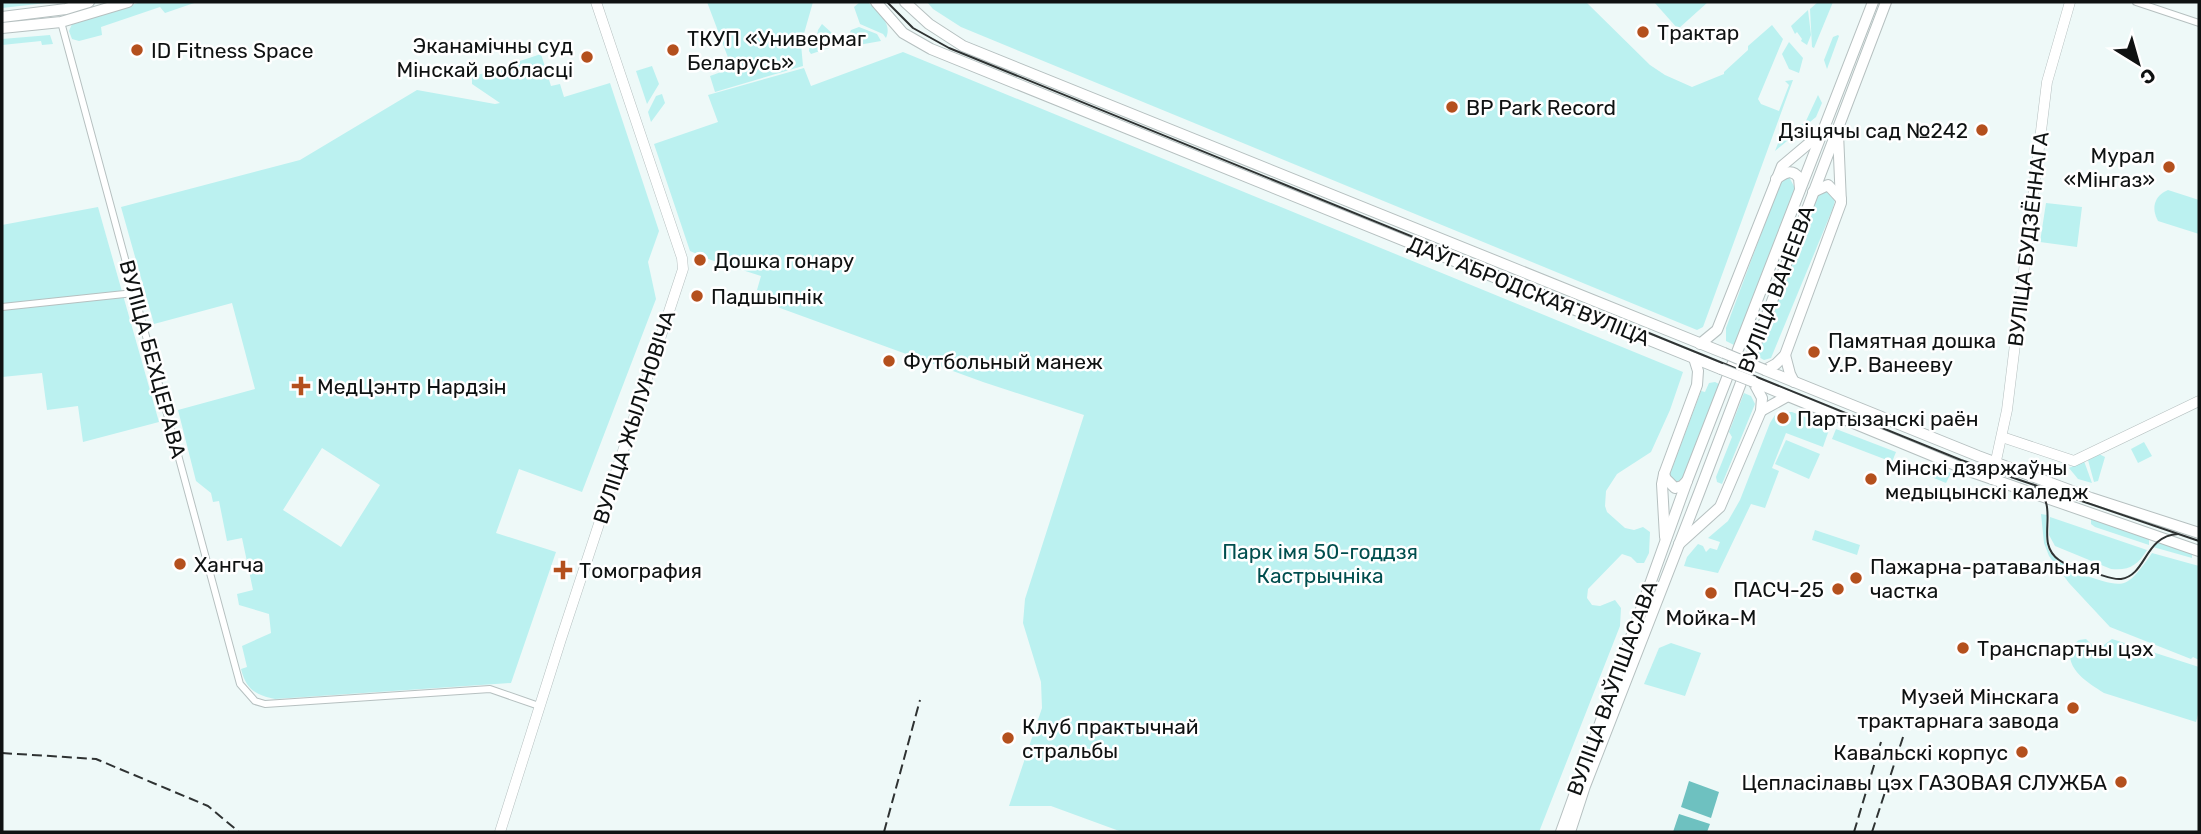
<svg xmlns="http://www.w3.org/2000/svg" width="2201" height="834" font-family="Rubik,sans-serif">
<rect width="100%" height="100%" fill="#eef9f8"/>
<g fill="#bbf1f0" fill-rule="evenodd">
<path d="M2,2h53l-53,6z"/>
<path d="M141,2h56l-32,11 -5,-6 -59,20 1,8 -23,6 -7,-2 -3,-8 3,-7z"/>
<path d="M707,2h106l-12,42 2,22 -88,26 -5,-16 22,-8z"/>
<path d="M860,2h8c10,10 25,22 18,36l-3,-4 -23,-10 -6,-17z"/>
<path d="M927,2h659l64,63 15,10 27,12 32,-13v-2l24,-22v-4l24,-21 11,14 -25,60 3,5 18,7 10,-26 -4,-4 8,-1 -90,247 -6,3 -736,-303 -28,-18z"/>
<path d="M1654,2h54l-30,27z"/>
<path d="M1818,2h15l-19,46 -2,-1 -2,-38z"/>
<path d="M1808,10l3,25 -4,10 -6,-4 1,-2 -5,-7 -2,2 -4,-8z"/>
<path d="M822,24l11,10 -4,14 -18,6 -2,-3 1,-7 6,-2 2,-12z"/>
<path d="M859,27l18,7 4,7 -34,6 -6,-6 2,-3 5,-1 3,-7z"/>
<path d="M50,35l3,9 -11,1 -1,-4 -39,4v-6z"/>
<path d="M1838,35l1,1 -12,33 -3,-9 9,-23z"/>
<path d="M1789,42l14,16 -4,15 -10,-4 -7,-15z"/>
<path d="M903,52l780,320 -13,38 -19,42 -34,22 -11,17 -1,15 2,6 18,16 9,2 9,-3 7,5 -1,21 -5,10h-7l-6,-6 -9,-3 -34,35 -1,9 5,7 8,1 15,-6 6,8 -1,18 -81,206h-417l-71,-26h-42l33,-98 -1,-26 -18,-59 2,-24 59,-184 -101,-33 -203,-74 -23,-18 4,-14 -50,-16 -21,-9 -36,-107 64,-22 -10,-27 96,-27 7,18z"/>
<path d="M541,54l10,32 9,-2 4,13 46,-14 49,148 -11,31 8,37 -74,193 -63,-23 -23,64 60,19 -45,131 -236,16c-20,-4 -29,-10 -34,-30l6,-2 -5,-21 29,-13 -2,-19 -30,-9 -2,-11 16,-4 -11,-52 -15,3 -8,-40 -6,1 -2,-9 -15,-12 -18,-71 77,-21 -23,-86 -78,21 -33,-117 179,-47 117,-70 78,14 5,-1 -28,-19v-7zM322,448l58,37 -39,62 -58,-37z"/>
<path d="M652,66l7,18 -12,20 -11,-33z"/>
<path d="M662,94l3,9 -14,19 -3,-10 8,-16z"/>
<path d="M1818,95l4,8 -6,14 -41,34 11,-28 11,4 8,-4z"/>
<path d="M1789,177l6,11 -59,158 -10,-5v-13l54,-145z"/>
<path d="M1827,189l8,11 -2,8 -62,150 -7,2 -7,-4 61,-161z"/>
<path d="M2168,190l31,10v34l-41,-13c-7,-13 -4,-25 10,-31z"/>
<path d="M2046,203l36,4 -5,40 -37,-5z"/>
<path d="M98,207l61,215 -76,20 -5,-36 -31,4 -5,-37 -40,4v-152z"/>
<path d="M1715,382l6,3 -37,96 -6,3 -9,-8 32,-85 4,1 4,-9z"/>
<path d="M1744,393l7,3 4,8 -33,80 -5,-2 -1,-5 16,-40 -3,-5z"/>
<path d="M1783,412h9l38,15 -7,20 -37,-14 -14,35 7,3 -14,37 -14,-4 -33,69 -34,-7 3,-9 11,-13 5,2 3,6 4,-4 7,2 3,-8 -12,-4 20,-17 12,-21 30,-77 5,-8z"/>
<path d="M1836,429l60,23 -4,10 -60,-23z"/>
<path d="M1786,440l34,14 -11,25 -34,-15z"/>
<path d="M2144,442l8,14 -14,7 -7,-14z"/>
<path d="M2099,454l6,3 -7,24 -4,1 -6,-22z"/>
<path d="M2084,461l8,22 -14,-4 -9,-11z"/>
<path d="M1933,466l18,7 -5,10 -17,-7z"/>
<path d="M2041,514l6,1c-3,36 -1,43 33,55l-1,4c46,13 45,19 73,-21l47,13v94l-6,-3 -2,2 -81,-32 -41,-44 -20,-27 -5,-13z"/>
<path d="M2050,517l97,33c-9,15 -18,21 -36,19l-56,-23 -6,-11z"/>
<path d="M2091,518l58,19v8l-54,-18 -4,-3z"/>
<path d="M1815,530l45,15 -3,10 -45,-15z"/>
<path d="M2160,541l32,12v5l-39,-11z"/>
<path d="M2086,639l11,11 15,-11 87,28v44l-3,11 -92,-29c-17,-11 -38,-23 -34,-46l9,-7z"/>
<path d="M1671,643l30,10 -16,43 -41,-12 15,-36z"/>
</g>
<g fill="#6ec1c0">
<path d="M1689,781l30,11 -8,26 -30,-11z"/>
<path d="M1679,814l31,10 -3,8h-34z"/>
</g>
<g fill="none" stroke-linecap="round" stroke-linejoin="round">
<g stroke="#b6c0c0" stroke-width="8">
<g id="street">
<path d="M2136,2l63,21"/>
<path d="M61,22l179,662 15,17 10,3 225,-15 49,17"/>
<path d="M2,307l132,-14"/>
</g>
</g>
<g stroke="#b6c0c0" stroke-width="11">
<g id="secondary">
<path d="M2002,437l72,24 125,-60"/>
<path d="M1992,479l15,-69 40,-328 23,-80"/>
<path d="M500,832l61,-193 122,-370 -1,-11 -86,-256"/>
</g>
</g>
<g stroke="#b6c0c0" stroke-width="12">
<g id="primary">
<path d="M876,2l27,31 28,16 790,320"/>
<path d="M905,2l24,22 34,22 761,307"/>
<path d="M2,17l64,-8 23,-7"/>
<path d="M2,28l59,-6 67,-20"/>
<path d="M1776,179c8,-6 16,-11 23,-1l1,11"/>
<path d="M1813,192l15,-7 13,14"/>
<path d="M1700,344l17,-14 65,-164 38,-32"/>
<path d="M1785,355l5,19 4,8"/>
<path d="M1765,370l213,86 113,42 108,35"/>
<path d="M1765,370l11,-6 9,-9 56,-152 -3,-70"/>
<path d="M1754,382l218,90 227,79"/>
<path d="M1761,411l27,-15"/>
<path d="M1664,474l2,5 9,9 7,-2 5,-5"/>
<path d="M1665,537l-3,-53 2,-10 33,-89 1,-14 -4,-13"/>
<path d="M1679,544l41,-37 41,-96 1,-13 -8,-15"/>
<path d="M1561,832l126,-351 186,-479"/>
<path d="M1570,832l15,-46 114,-293 187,-491"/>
</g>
</g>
<use href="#street" stroke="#fff" stroke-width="6"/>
<use href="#secondary" stroke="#fff" stroke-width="10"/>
<use href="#primary" stroke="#fff" stroke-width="10"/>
<g stroke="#2f3333" stroke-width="2">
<path d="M887,2l26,26 36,20 1012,412 238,81"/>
<path d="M2035,487c27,20 -2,55 24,73 9,7 24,10 35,13 9,2 18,7 27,6 26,-4 23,-43 57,-45"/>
</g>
<g stroke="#2f3333" stroke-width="2" stroke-dasharray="10 5" stroke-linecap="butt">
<path d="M2,753l94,6 112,47 31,26"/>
<path d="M884,832l36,-132"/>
<path d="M1854,832l27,-90"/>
<path d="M1872,832l32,-98"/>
</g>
<g stroke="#b6c0c0" stroke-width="12" stroke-linecap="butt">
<g id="primary-bridge">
<path d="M1724,353l41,17"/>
<path d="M1721,369l33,13"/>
</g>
</g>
<use href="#primary-bridge" stroke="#fff" stroke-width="10"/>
</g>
<g fill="#b4501d" stroke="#fff" stroke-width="2.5">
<circle cx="1643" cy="32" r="7"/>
<circle cx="137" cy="50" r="7"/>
<circle cx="673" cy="50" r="7"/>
<circle cx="587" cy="57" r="7"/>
<circle cx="1452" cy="107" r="7"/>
<circle cx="1982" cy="130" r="7"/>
<circle cx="2169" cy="167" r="7"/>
<circle cx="700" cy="260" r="7"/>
<circle cx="697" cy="296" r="7"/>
<circle cx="1814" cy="352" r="7"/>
<circle cx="889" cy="361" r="7"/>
<path d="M297.5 375.5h7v7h7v7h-7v7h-7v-7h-7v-7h7z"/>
<circle cx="1783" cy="418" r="7"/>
<circle cx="1871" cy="479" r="7"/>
<circle cx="180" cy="564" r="7"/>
<path d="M559.5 559.5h7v7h7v7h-7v7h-7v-7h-7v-7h7z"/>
<circle cx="1856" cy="578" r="7"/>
<circle cx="1838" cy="589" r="7"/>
<circle cx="1711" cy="593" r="7"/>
<circle cx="1963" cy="648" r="7"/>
<circle cx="2073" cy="708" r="7"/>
<circle cx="1008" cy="738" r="7"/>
<circle cx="2022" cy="752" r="7"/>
<circle cx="2121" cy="782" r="7"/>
</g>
<g text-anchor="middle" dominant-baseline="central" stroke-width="5" stroke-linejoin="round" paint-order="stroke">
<g font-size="21" fill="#0f1212" stroke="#fff" text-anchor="start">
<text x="1657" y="32">Трактар</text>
<text x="687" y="38">ТКУП «Универмаг<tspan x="687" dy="24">Беларусь»</tspan></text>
<text x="573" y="45" text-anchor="end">Эканамічны суд<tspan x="573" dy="24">Мінскай вобласці</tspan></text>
<text x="151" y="50">ID Fitness Space</text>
<text x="1466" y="107">BP Park Record</text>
<text x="1968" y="130" text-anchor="end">Дзіцячы сад №242</text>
<text x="2155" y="155" text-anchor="end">Мурал<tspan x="2155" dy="24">«Мінгаз»</tspan></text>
<text x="714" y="260">Дошка гонару</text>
<text x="711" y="296">Падшыпнік</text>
<text x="1828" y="340">Памятная дошка<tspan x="1828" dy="24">У.Р. Ванееву</tspan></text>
<text x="903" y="361">Футбольный манеж</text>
<text x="317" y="386">МедЦэнтр Нардзін</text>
<text x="1797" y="418">Партызанскі раён</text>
<text x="1885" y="467">Мінскі дзяржаўны<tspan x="1885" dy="24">медыцынскі каледж</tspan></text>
<text x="194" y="564">Хангча</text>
<text x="1870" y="566">Пажарна-ратавальная<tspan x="1870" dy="24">частка</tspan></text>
<text x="579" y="570">Томография</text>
<text x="1824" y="589" text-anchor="end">ПАСЧ-25</text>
<text x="1711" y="617" text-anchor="middle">Мойка-М</text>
<text x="1977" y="648">Транспартны цэх</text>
<text x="2059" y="696" text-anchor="end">Музей Мінскага<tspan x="2059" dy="24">трактарнага завода</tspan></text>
<text x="1022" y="726">Клуб практычнай<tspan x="1022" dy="24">стральбы</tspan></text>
<text x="2008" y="752" text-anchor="end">Кавальскі корпус</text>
<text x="2107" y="782" text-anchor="end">Цепласілавы цэх ГАЗОВАЯ СЛУЖБА</text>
</g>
<g font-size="21" fill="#0f1212" stroke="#fff">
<text transform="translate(2028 239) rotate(-83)">ВУЛІЦА БУДЗЁННАГА</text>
<text transform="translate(1776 289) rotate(-69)">ВУЛІЦА ВАНЕЕВА</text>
<text transform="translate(1529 291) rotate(22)">ДАЎГАБРОДСКАЯ ВУЛІЦА</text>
<text transform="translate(153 359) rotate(75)">ВУЛІЦА БЕХЦЕРАВА</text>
<text transform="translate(634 417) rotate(-72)">ВУЛІЦА ЖЫЛУНОВІЧА</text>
<text transform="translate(1612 688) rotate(-70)">ВУЛІЦА ВАЎПШАСАВА</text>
</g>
<g font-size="21" fill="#004e4e" stroke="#fff">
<text x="1320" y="551">Парк імя 50-годдзя<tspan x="1320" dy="24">Кастрычніка</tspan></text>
</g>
</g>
<rect width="2201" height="834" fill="none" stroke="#0f1212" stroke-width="7"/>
<g transform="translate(2138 63) rotate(143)" stroke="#ffffff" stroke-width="5" paint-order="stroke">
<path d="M0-5L12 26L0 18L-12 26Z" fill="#0f1212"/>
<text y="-10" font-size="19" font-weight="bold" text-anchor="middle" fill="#0f1212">С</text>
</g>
</svg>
